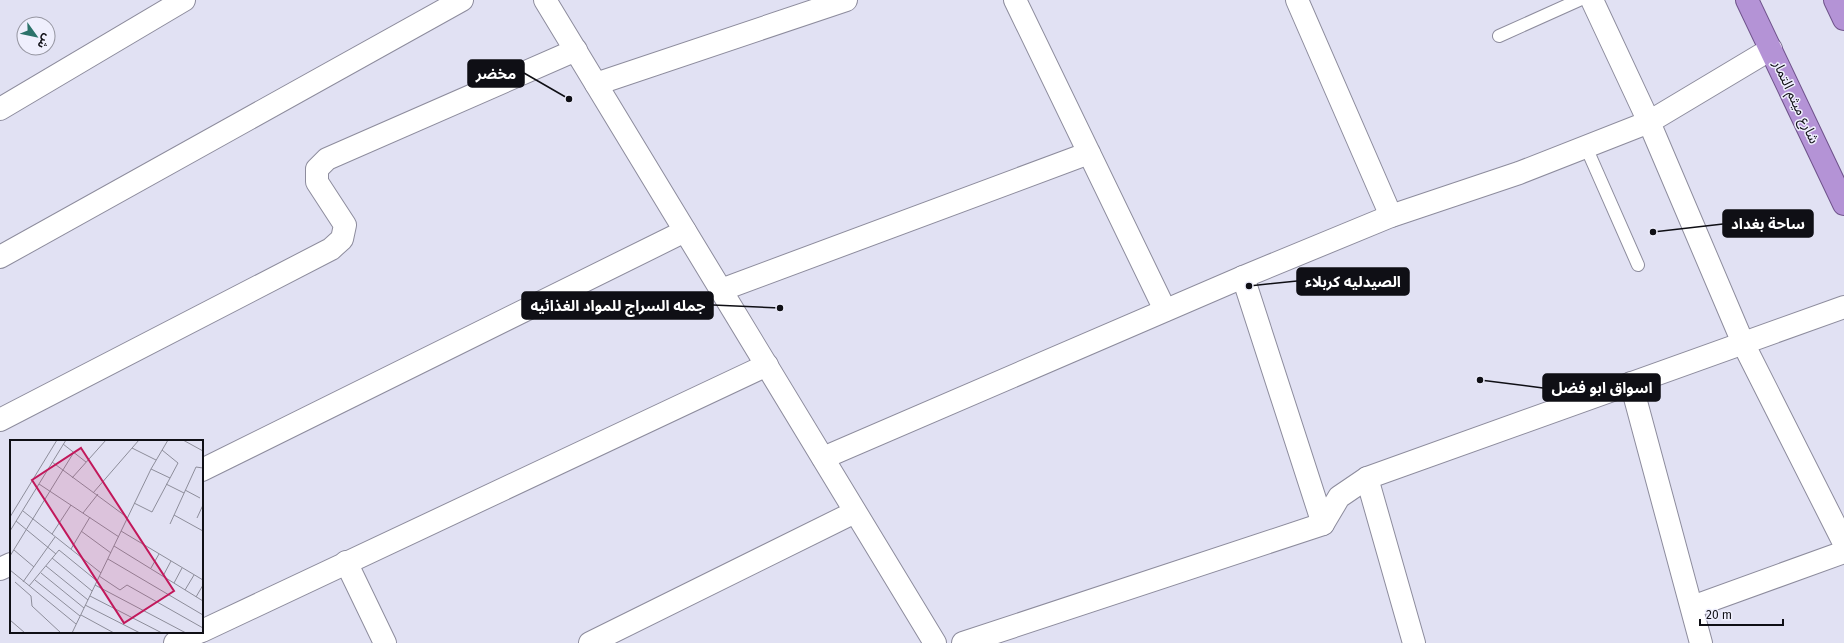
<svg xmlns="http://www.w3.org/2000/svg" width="1844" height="643" font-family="'Fira Sans','Noto Sans Arabic',sans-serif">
<rect width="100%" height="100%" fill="#e1e1f3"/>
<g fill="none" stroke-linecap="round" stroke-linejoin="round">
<g stroke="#8d8c9d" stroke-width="14">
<g id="service">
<path d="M1499,36l80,-36"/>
<path d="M1586,147l52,118"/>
</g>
</g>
<g stroke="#8d8c9d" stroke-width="24">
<g id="minor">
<path d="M545,0l390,643"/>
<path d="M1015,0l150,310"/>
<path d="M1297,0l94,216"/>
<path d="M1592,0l57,122 94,221 101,200"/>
<path d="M596,84l250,-84"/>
<path d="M0,109l184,-109"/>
<path d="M0,257l462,-257"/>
<path d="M1243,277l80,247"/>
<path d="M721,290l368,-137"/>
<path d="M1631,383l70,260"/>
<path d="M0,420l331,-171 11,-10 3,-14 -28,-43v-13l10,-10 249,-109"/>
<path d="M823,458l420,-181 148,-61 128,-43 130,-51 122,-73"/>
<path d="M202,470l483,-239"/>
<path d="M1367,478l47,165"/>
<path d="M346,562l39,81"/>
<path d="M0,569l11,-5"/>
<path d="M1692,607l152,-55"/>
<path d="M202,631l565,-266"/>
<path d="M175,643l24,-11"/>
<path d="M590,643l265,-131"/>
<path d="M963,643l360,-119 16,-27 28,-19 477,-171"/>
</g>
</g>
<g stroke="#6f538b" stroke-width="24">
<g id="trunk">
<path d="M1747,0l97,204"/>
<path d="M1835,0l9,19"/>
</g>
</g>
<use href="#service" stroke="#fff" stroke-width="12"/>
<use href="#minor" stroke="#fff" stroke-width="22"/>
<use href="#trunk" stroke="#b493d6" stroke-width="22"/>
</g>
<g text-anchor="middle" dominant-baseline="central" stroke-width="3" stroke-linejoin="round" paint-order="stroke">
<g font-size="14" fill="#0f0f15" stroke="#efeffd">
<text transform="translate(1796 102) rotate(65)">شارع ميثم التمار</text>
</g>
</g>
<g transform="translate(10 440)">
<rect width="193" height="193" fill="#e1e1f3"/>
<path fill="none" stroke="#8d8d9a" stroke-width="1" d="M173,0l20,11M53,4l23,18M122,8l24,12M42,22l76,56M141,29l19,9M62,38l34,-38M29,44l80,53M156,44l18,9M175,50l15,8M83,53l46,-53M124,63l18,9 26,-49 -16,-13M13,71l78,62M73,73l15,-19M164,75l29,16M0,77l47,-77M187,78l6,-13M6,81l40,33M160,84l26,-57 7,1M0,91l56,-91M71,91l30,22M111,91l82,49M42,94l19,-29M104,106l89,55M61,109l19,-32M4,110l20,17M0,116l64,-104M42,118l40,33M98,119l95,56M36,126l42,34M141,128l8,-14M0,130l66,54M31,133l43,35M89,136l21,14 7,-5 76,43M153,136l8,-15M25,140l45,36M5,142l16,14 1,10 29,27M13,142l32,-45M164,143l8,-15M85,145l91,48M19,146l30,-36 38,31M175,150l9,-15M80,156l72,37M186,157l7,-12M75,165l55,28M71,175l33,18M0,180l15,13M62,193l79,-164 17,-29"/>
<path fill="#c2185b" fill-opacity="0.15" stroke="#c2185b" stroke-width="2" d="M71,8l93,143 -50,32 -92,-143z"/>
<rect width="193" height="193" fill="none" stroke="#0f0f15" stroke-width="2"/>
</g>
<path fill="none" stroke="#0f0f15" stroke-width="1.5" d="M569 99L524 73M1653 232L1723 224M1249 286L1297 281M780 308L713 305M1480 380L1543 388"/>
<g fill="#0f0f15" stroke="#efeffd" stroke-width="1.5">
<circle cx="569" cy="99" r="4"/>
<circle cx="1653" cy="232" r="4"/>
<circle cx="1249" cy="286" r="4"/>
<circle cx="780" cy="308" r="4"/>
<circle cx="1480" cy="380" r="4"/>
</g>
<g fill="#0f0f15" stroke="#0f0f15" stroke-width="1.5">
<rect x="468" y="60" width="56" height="27" rx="4"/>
<rect x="1723" y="210" width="90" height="27" rx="4"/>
<rect x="1297" y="268" width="112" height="27" rx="4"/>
<rect x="522" y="292" width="191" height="27" rx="4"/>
<rect x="1543" y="374" width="117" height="27" rx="4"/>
</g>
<g font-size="15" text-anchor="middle" font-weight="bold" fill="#fff">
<text x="496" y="79">مخضر</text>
<text x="1768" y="229">ساحة بغداد</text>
<text x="1353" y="287">الصيدليه كربلاء</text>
<text x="618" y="311">جمله السراج للمواد الغذائيه</text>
<text x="1602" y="393">اسواق ابو فضل</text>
</g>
<g transform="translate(36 36) rotate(123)"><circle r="19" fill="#efeffd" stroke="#9595a0"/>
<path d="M0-3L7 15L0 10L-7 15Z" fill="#2b726a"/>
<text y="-6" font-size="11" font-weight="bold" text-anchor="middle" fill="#0f0f15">ش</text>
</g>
<path d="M1700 619v6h83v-6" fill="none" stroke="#0f0f15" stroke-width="2"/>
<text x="1706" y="619" font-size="12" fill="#0f0f15" stroke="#efeffd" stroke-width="3" paint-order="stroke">20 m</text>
</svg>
